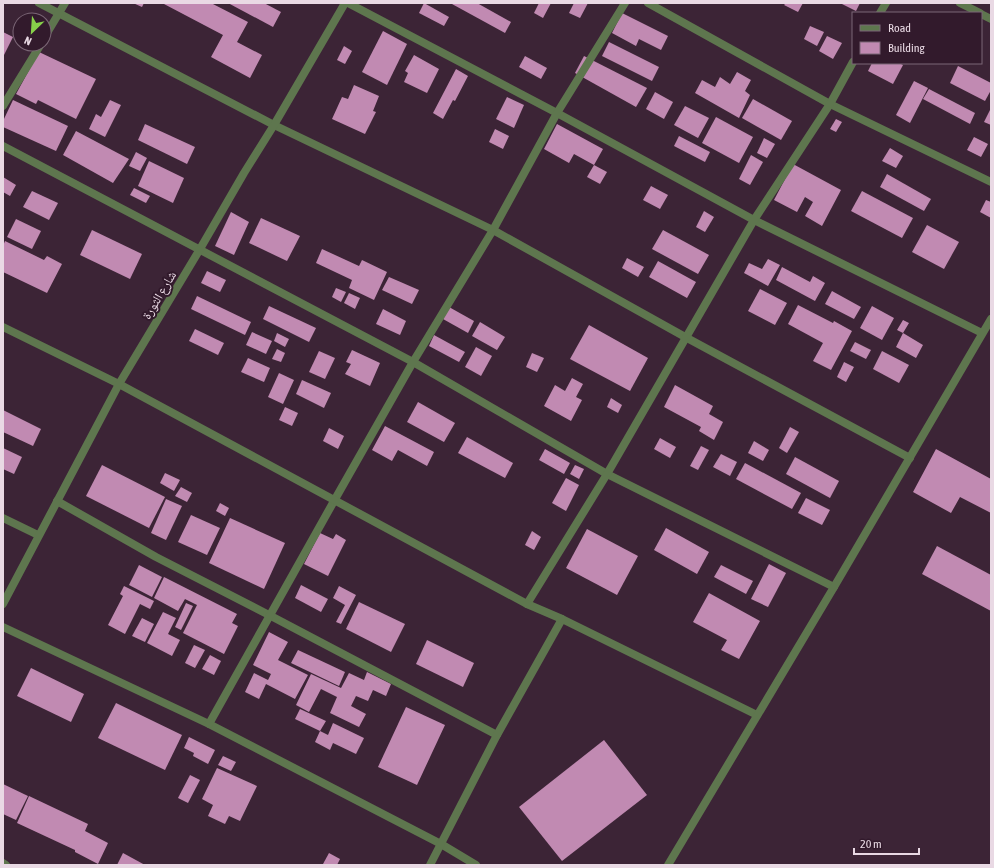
<svg xmlns="http://www.w3.org/2000/svg" width="994" height="868" font-family="'Asap Condensed','Noto Naskh Arabic',sans-serif">
<rect width="100%" height="100%" fill="#3c2436"/>
<g fill="#c18ab2">
<path d="M133,3h11l-2,4z"/>
<path d="M165,3h46l37,19 -11,20 25,13 -12,23 -39,-21 12,-22 -59,-31z"/>
<path d="M228,3h36l17,9 -8,15z"/>
<path d="M424,3l25,14 -5,9 -25,-13z"/>
<path d="M452,3h25l34,19 -6,11 -53,-29z"/>
<path d="M539,3h12l-8,15 -9,-5z"/>
<path d="M574,3h14l-8,15 -11,-5z"/>
<path d="M786,3h17l-5,9 -14,-7z"/>
<path d="M840,3h20l-4,8z"/>
<path d="M622,13l46,23 -7,14 -22,-11 -3,7 -24,-13z"/>
<path d="M810,26l14,6 -7,14 -13,-7z"/>
<path d="M383,31l24,13 -20,41 -25,-13z"/>
<path d="M3,32l10,5 -10,20z"/>
<path d="M827,36l15,7 -9,16 -14,-8z"/>
<path d="M609,42l50,25 -7,14 -50,-25z"/>
<path d="M344,46l8,5 -7,13 -8,-4z"/>
<path d="M39,52l57,27 -20,40 -38,-19 -2,4 -20,-10z"/>
<path d="M414,55l25,14 -12,24 -23,-11 4,-9 -3,-2z"/>
<path d="M525,56l22,12 -6,11 -22,-12z"/>
<path d="M584,56l63,32 -11,19 -61,-34z"/>
<path d="M872,63h27l4,2 -10,19 -25,-13z"/>
<path d="M958,66l33,17v7l-6,11 -35,-18z"/>
<path d="M456,69l12,7 -13,25 -2,-1 -10,19 -10,-6z"/>
<path d="M737,72l14,8 -6,11 5,4 -11,23 -44,-25 7,-13 13,7 5,-10 10,7z"/>
<path d="M914,81l14,7 -18,35 -14,-8z"/>
<path d="M354,85l25,11 -6,15 3,1 -11,22 -33,-15 10,-22 6,2z"/>
<path d="M929,89l46,24 -5,11 -47,-25z"/>
<path d="M655,92l18,10 -9,17 -18,-10z"/>
<path d="M507,97l17,8 -10,23 -18,-9z"/>
<path d="M753,99l39,22 -11,19 -39,-22z"/>
<path d="M13,100l55,26 -12,25 -53,-24v-6z"/>
<path d="M110,100l11,5 -16,32 -16,-8 7,-15 5,3z"/>
<path d="M685,106l24,12 -11,20 -24,-13z"/>
<path d="M991,108v17l-7,-3z"/>
<path d="M716,117l37,20 -14,26 -37,-20z"/>
<path d="M836,119l6,3 -6,10 -6,-3z"/>
<path d="M145,124l50,23 -8,17 -49,-24z"/>
<path d="M557,124l46,25 -9,16 -20,-11 -5,9 -25,-14z"/>
<path d="M495,129l14,7 -6,13 -14,-7z"/>
<path d="M76,131l53,28 -16,24 -50,-28z"/>
<path d="M679,136l31,16 -5,10 -31,-16z"/>
<path d="M974,137l14,7 -7,13 -14,-7z"/>
<path d="M764,138l11,6 -8,14 -10,-5z"/>
<path d="M890,148l13,8 -7,12 -14,-7z"/>
<path d="M136,152l11,6 -7,13 -11,-5z"/>
<path d="M751,155l12,7 -13,23 -11,-6z"/>
<path d="M149,161l35,17 -11,25 -35,-17z"/>
<path d="M793,164l48,26 -19,36 -17,-10 8,-14 -8,-5 -8,15 -23,-12z"/>
<path d="M594,165l13,7 -7,12 -13,-7z"/>
<path d="M887,174l44,25 -7,12 -44,-24z"/>
<path d="M3,177l13,8 -6,11 -7,-4z"/>
<path d="M651,186l17,9 -8,14 -17,-9z"/>
<path d="M134,188l16,8 -4,7 -16,-8z"/>
<path d="M32,191l26,12 -9,17 -26,-13z"/>
<path d="M862,191l51,27 -11,20 -51,-27z"/>
<path d="M986,200l5,2v16l-11,-6z"/>
<path d="M704,211l10,6 -9,15 -9,-5z"/>
<path d="M231,212l18,10 -15,33 -19,-9z"/>
<path d="M261,218l39,18 -13,25 -38,-18z"/>
<path d="M16,219l25,12 -9,18 -25,-12z"/>
<path d="M927,225l32,17 -15,27 -32,-17z"/>
<path d="M92,230l50,24 -12,25 -50,-24z"/>
<path d="M663,230l46,25 -11,19 -46,-25z"/>
<path d="M5,241l39,19 3,-4 15,8 -15,29 -44,-21v-26z"/>
<path d="M322,249l37,17 3,-6 25,12 -13,28 -25,-12 3,-8 -36,-17z"/>
<path d="M627,258l17,9 -6,10 -16,-9z"/>
<path d="M768,259l12,6 -12,21 -24,-13 5,-10 13,6z"/>
<path d="M658,261l38,21 -9,16 -38,-21z"/>
<path d="M782,267l28,15 3,-6 12,7 -10,18 -39,-21z"/>
<path d="M207,271l19,9 -6,12 -19,-9z"/>
<path d="M389,277l30,13 -7,14 -30,-14z"/>
<path d="M336,288l10,4 -5,10 -9,-5z"/>
<path d="M760,289l27,14 -12,22 -27,-14z"/>
<path d="M832,291l29,16 -7,12 -29,-15z"/>
<path d="M349,293l11,5 -5,11 -11,-6z"/>
<path d="M197,296l54,26 -6,13 -54,-26z"/>
<path d="M798,305l35,18 1,-2 18,10 -21,39 -18,-9 10,-18 -35,-19z"/>
<path d="M269,306l47,22 -7,14 -46,-23z"/>
<path d="M872,306l22,12 -12,22 -22,-12z"/>
<path d="M449,307l25,14 -6,12 -25,-14z"/>
<path d="M383,309l23,12 -6,14 -24,-11z"/>
<path d="M903,320l6,3 -6,10 20,12 -7,13 -20,-11 7,-14 -6,-3z"/>
<path d="M480,322l25,15 -8,13 -25,-14z"/>
<path d="M589,325l59,33 -18,33 -60,-32z"/>
<path d="M195,329l29,14 -6,12 -29,-14z"/>
<path d="M252,332l20,9 -6,13 -20,-9z"/>
<path d="M277,333l12,6 -4,8 -11,-6z"/>
<path d="M434,335l31,17 -6,10 -30,-16z"/>
<path d="M855,342l16,8 -5,9 -16,-8z"/>
<path d="M476,347l16,9 -11,20 -16,-9z"/>
<path d="M277,349l8,4 -4,9 -9,-3z"/>
<path d="M352,350l28,13 -10,23 -25,-12 6,-10 -5,-2z"/>
<path d="M319,351l16,7 -10,21 -16,-7z"/>
<path d="M882,351l27,14 -10,18 -26,-14z"/>
<path d="M532,353l12,5 -7,14 -11,-5z"/>
<path d="M248,358l22,10 -6,14 -23,-10z"/>
<path d="M844,362l10,5 -8,15 -9,-5z"/>
<path d="M279,373l15,7 -11,24 -15,-7z"/>
<path d="M572,378l11,6 -7,13 6,3 -11,21 -27,-15 11,-21 10,6z"/>
<path d="M302,380l29,13 -7,15 -28,-14z"/>
<path d="M675,385l38,21 -4,8 14,8 -9,18 -15,-9 2,-4 -37,-20z"/>
<path d="M611,398l11,7 -4,8 -11,-6z"/>
<path d="M418,402l37,21 -11,19 -37,-20z"/>
<path d="M285,407l13,6 -6,13 -13,-6z"/>
<path d="M3,410l38,19 -8,17 -30,-14z"/>
<path d="M385,426l49,26 -7,14 -29,-16 -6,11 -20,-11z"/>
<path d="M790,427l9,5 -12,21 -8,-5z"/>
<path d="M329,428l15,8 -6,13 -15,-8z"/>
<path d="M467,437l46,26 -8,15 -47,-25z"/>
<path d="M660,438l16,9 -6,11 -16,-9z"/>
<path d="M754,441l15,9 -6,11 -15,-8z"/>
<path d="M701,446l8,4 -11,20 -8,-4z"/>
<path d="M3,448l19,9 -8,17 -11,-5z"/>
<path d="M545,449l25,14 -6,11 -25,-14z"/>
<path d="M936,449l55,30v34l-31,-16 -9,16 -38,-21z"/>
<path d="M721,454l16,8 -7,14 -17,-9z"/>
<path d="M795,457l44,24 -9,17 -44,-24z"/>
<path d="M745,463l56,30 -9,16 -56,-30z"/>
<path d="M102,465l63,32 -16,31 -63,-32z"/>
<path d="M575,465l9,4 -5,10 -9,-5z"/>
<path d="M165,473l15,7 -6,11 -14,-8z"/>
<path d="M566,478l13,7 -13,26 -14,-8z"/>
<path d="M181,487l11,6 -5,9 -12,-6z"/>
<path d="M806,498l24,12 -8,15 -24,-12z"/>
<path d="M166,499l16,7 -16,34 -15,-7z"/>
<path d="M220,503l9,5 -4,8 -9,-5z"/>
<path d="M191,515l29,13 -13,27 -29,-13z"/>
<path d="M230,518l55,25 -21,46 -55,-26z"/>
<path d="M666,528l43,24 -12,22 -43,-24z"/>
<path d="M587,529l51,27 -21,39 -51,-27z"/>
<path d="M532,531l9,6 -7,13 -9,-5z"/>
<path d="M320,533l13,6 3,-5 10,6 -18,36 -24,-12z"/>
<path d="M937,546l54,29v36l-69,-37z"/>
<path d="M769,564l17,9 -18,34 -17,-8z"/>
<path d="M139,565l23,12 -10,20 -23,-12z"/>
<path d="M721,565l32,16 -7,13 -32,-17z"/>
<path d="M164,577l73,37 -5,9 6,3 -14,28 -41,-21 14,-28 -12,-6 -7,12 -24,-13z"/>
<path d="M301,585l27,14 -7,13 -26,-14z"/>
<path d="M124,586l30,15 -4,8 -10,-5 -15,30 -17,-9 15,-29 -3,-2z"/>
<path d="M339,586l17,9 -15,29 -5,-2 9,-17 -12,-7z"/>
<path d="M709,593l51,28 -21,38 -18,-9 6,-10 -34,-18z"/>
<path d="M359,602l46,22 -14,28 -45,-23z"/>
<path d="M186,603l7,3 -12,24 -6,-3z"/>
<path d="M163,612l13,6 -8,16 12,6 -8,16 -25,-13z"/>
<path d="M142,618l12,6 -9,18 -13,-6z"/>
<path d="M269,632l19,10 -10,18 30,15 -13,24 -29,-15 -7,15 -14,-7 9,-19 14,7 3,-6 -18,-9z"/>
<path d="M427,640l47,23 -11,24 -47,-23z"/>
<path d="M194,645l11,5 -10,18 -10,-5z"/>
<path d="M298,650l47,22 -6,14 -48,-23z"/>
<path d="M210,655l11,6 -7,14 -12,-6z"/>
<path d="M31,668l53,26 -13,28 -54,-26z"/>
<path d="M367,672l24,12 -5,12 -13,-6 -5,11 -12,-5 -5,10 15,8 -7,13 -29,-14 7,-16 -16,-8 -12,23 -13,-7 15,-31 30,14 8,-15 15,7z"/>
<path d="M116,703l66,32 -17,35 -67,-32z"/>
<path d="M406,707l39,18 -28,60 -39,-18z"/>
<path d="M300,709l26,12 -6,10 -25,-12z"/>
<path d="M333,723l31,15 -8,16 -23,-11 -3,7 -15,-8 5,-11 8,4z"/>
<path d="M189,737l26,13 -7,14 -15,-8 1,-3 -10,-5z"/>
<path d="M604,740l43,55 -85,66 -43,-54z"/>
<path d="M223,756l13,6 -5,9 -13,-6z"/>
<path d="M217,768l40,18 -17,35 -11,-5 -4,8 -17,-8 5,-11 -11,-6z"/>
<path d="M190,775l10,5 -12,23 -10,-5z"/>
<path d="M3,784l25,12 -12,24 -13,-6z"/>
<path d="M29,796l59,28 -3,7 23,12 -10,21 -23,-12v-2l-58,-27z"/>
<path d="M123,853l22,12h-28z"/>
<path d="M329,853l11,6 -3,6h-11l-3,-1z"/>
</g>
<g fill="none" stroke-linecap="round" stroke-linejoin="round">
<g stroke="#5e764e" stroke-width="8">
<path d="M39,3l235,122 219,105 194,108 223,120"/>
<path d="M348,3l209,110 197,107 228,113"/>
<path d="M648,3l182,101 161,78"/>
<path d="M960,3l20,10"/>
<path d="M880,13l6,-10"/>
<path d="M981,14l10,5"/>
<path d="M44,38l21,-35"/>
<path d="M3,106l38,-62"/>
<path d="M3,146l410,216 194,112 227,113"/>
<path d="M57,501l99,56 113,58 228,120"/>
<path d="M3,518l35,17"/>
<path d="M527,604l80,-130 147,-254 76,-116 23,-42"/>
<path d="M3,627l206,97 232,120 35,21"/>
<path d="M209,724l125,-223 79,-139 80,-132 64,-117 68,-110"/>
<path d="M3,863l3,2"/>
<path d="M430,865l67,-130 65,-116"/>
</g>
<g stroke="#5e764e" stroke-width="8">
<path d="M3,327l116,57 408,220 35,15 195,96"/>
<path d="M3,604l116,-220 81,-135 44,-76 30,-48 71,-122"/>
<path d="M668,865l166,-278 157,-268"/>
</g>
</g>
<g text-anchor="middle" dominant-baseline="central" stroke-width="4" stroke-linejoin="round" paint-order="stroke">
<g font-size="13" fill="#e9d9e4" stroke="#321a2c">
<text transform="translate(159 295) rotate(-59)">شارع الثورة</text>
</g>
</g>
<rect width="994" height="868" fill="none" stroke="#e9d9e4" stroke-width="8"/>
<rect x="852" y="12" width="130" height="52" fill="#321a2c" stroke="#7b6676"/>
<rect x="860" y="25" width="20" height="6" fill="#5e764e" stroke="#7b6676"/>
<text x="888" y="32" font-size="12" fill="#e9d9e4">Road</text>
<rect x="860" y="42" width="20" height="12" fill="#c18ab2" stroke="#7b6676"/>
<text x="888" y="52" font-size="12" fill="#e9d9e4">Building</text>
<g transform="translate(32 32) rotate(205)"><circle r="19" fill="#321a2c" stroke="#7b6676"/>
<path d="M0-3L7 15L0 10L-7 15Z" fill="#87cf4a"/>
<text y="-6" font-size="11" font-weight="bold" text-anchor="middle" fill="#e9d9e4">N</text>
</g>
<path d="M854 848v6h65v-6" fill="none" stroke="#e9d9e4" stroke-width="2"/>
<text x="860" y="848" font-size="12" fill="#e9d9e4" stroke="#321a2c" stroke-width="3" paint-order="stroke">20 m</text>
</svg>
